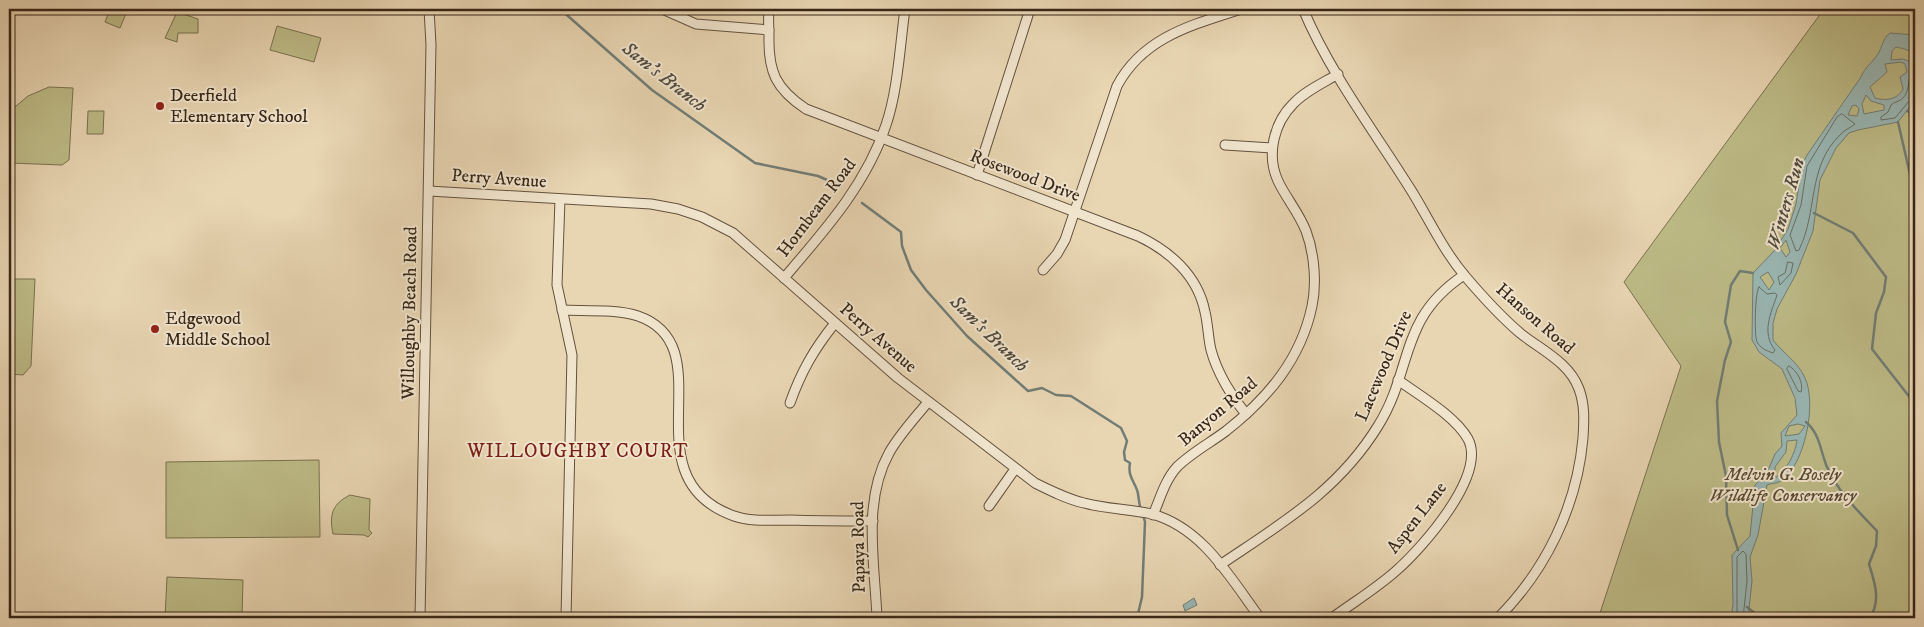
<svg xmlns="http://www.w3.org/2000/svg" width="1924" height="627" font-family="'IM FELL DW Pica',serif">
<rect width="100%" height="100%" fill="#e8d5b2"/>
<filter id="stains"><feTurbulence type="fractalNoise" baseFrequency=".004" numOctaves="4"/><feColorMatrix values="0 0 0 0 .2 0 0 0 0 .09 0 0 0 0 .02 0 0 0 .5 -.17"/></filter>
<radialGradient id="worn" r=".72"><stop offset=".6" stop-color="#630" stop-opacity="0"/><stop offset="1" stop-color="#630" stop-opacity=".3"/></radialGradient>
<g fill="#bdbb87" stroke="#7a7150">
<path d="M110,9h18l-8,19 -15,-6z"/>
<path d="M1824,9h91v609h-321l6,-5 81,-247 -57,-84z"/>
<path d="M177,12l21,7v14h-20l-1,9 -12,-4z"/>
<path d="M277,26l44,12 -7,24 -44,-12z"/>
<path d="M49,87l24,1 -4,72 -7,5 -53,-2v-51l19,-16z"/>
<path d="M88,111h16l-1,23h-16z"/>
<path d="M9,279h26l-4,87 -8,9 -14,-1z"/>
<path d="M319,460l1,77 -154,1v-76z"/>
<path d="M350,495l20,4 -1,31 3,3 -4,4 -4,-2 -31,-1c-4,-19 -1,-30 17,-39z"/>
<path d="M167,577l76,3 -1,38h-77z"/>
</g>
<g fill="#99b7b4" stroke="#727d76" fill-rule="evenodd">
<path d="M1890,33l25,2v65l-17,22 -40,8 -9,3 -13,15 -16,32 -7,51 -17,43 -19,35 -4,14v17c10,13 25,22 32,38 12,25 0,87 -24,103 -5,3 -10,2 -14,4l-9,50 -8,22 2,24 -4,37h-17l2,-14 -1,-49 18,-19 5,-51 12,-12 8,-19 7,-8 -1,-13 16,-18 -2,-17 -13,-29 -23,-17 -7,-12 1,-67 22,-23 13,-21 8,-25 6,-39 5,-10 54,-78c4,-10 11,-14 17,-23 4,-7 5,-16 12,-21zM1896,47c7,2 11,1 16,7l-1,8 -8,-3 -12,1 1,-9zM1901,62l4,2 2,8 -7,5 3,12c-6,11 -17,12 -28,9l-5,-11 17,-15 -2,-8zM1866,95l5,6 13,4v5l-20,4 -2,-10zM1856,105l3,4 -2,7 -9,-1 4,-9zM1786,240l4,12 -4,5 -6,-9zM1768,272l6,10 -5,8 -9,-13zM1798,424l7,2 -6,8 -14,2 4,-10zM1797,440c-1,12 -11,32 -22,38v-11l11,-15 1,-11z"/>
<path d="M1194,598l3,7 -12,6 -2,-6z"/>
</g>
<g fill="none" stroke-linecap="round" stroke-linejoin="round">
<g stroke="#686f66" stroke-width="1">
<path d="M1915,65c-9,9 -3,25 -13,34 -4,3 -8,3 -11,6l-3,7 -7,5v3l14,-2 15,-18 5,-2"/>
<path d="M1842,114l13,10c-5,4 -11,6 -15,11 -33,32 -22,76 -41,115l-3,1 -6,-16 11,-30 6,-39 30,-49z"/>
<path d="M1788,262l5,1 -2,10 -11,12 -2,-8 7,-4z"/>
<path d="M1759,287l8,7 8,-1 2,2c-6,18 -16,38 -2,55l-2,3c-6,-2 -13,-5 -16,-11 -3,-7 -2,-51 2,-55z"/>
<path d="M1789,366c8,4 15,17 12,26l-3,-1 -11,-22z"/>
<path d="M1737,618v-61l6,-6 3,3 1,27 -4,37"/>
</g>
<g stroke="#727d76" stroke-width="2.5">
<path d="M560,9l92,81 103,73 63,13 23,10"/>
<path d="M1907,111l8,4"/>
<path d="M1898,122l17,74"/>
<path d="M862,203l39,29 1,14 9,24 15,20 41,46 61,55 14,-3 14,7 15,1 50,32 6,13 -3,11 1,8 5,3c-3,15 7,21 8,31 1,6 1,10 3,16"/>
<path d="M1814,213l39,20 33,44 -2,15 -8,21 -4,36 43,55"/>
<path d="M1806,422c14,12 14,28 21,45 11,25 31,44 50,64l-1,15 -7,18c6,19 12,36 1,54"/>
<path d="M1738,550l-11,-35 -1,-39 -7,-34 -2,-41 8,-41 6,-18 -6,-20 6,-37 9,-14 13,2"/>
<path d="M1747,607l14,11"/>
<path d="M1137,618l5,-21 3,-75 -2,-7"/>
</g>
<g stroke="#64523e" stroke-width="11">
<g id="minor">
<path d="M662,9l34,15 73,6"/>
<path d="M769,9c-1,9 0,18 0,27 -1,36 7,53 37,73l332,127c32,15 60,40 67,76 3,12 3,25 6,38 6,22 20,46 35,64"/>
<path d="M1303,9c27,64 71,122 108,181 18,29 32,60 54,86 17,20 35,40 55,57 21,17 49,29 59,56 6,16 5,32 4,49 -6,68 -37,132 -85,180"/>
<path d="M1225,145l47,3"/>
<path d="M977,175l53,-166"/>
<path d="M429,191l222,13 27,5 24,8 31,16 165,145 137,105c16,8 32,16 49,20 22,6 46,6 68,11 51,14 79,65 108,104"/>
<path d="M560,199l-3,86 15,70 -6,263"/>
<path d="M1043,270l14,-16 8,-14 52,-154c26,-49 75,-61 124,-77"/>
<path d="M784,278c40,-47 82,-93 102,-153 12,-35 14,-80 19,-116"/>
<path d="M562,310c22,1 55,-1 76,6 89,31 -13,161 96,200 17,6 37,4 56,4 28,1 55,1 83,1"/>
<path d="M790,403c11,-31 24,-54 45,-80"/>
<path d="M989,506l26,-37"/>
<path d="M1153,515c7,-16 12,-35 24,-48 14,-14 33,-24 49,-36 42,-33 75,-72 86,-125 5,-23 2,-54 -6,-75 -7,-18 -20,-33 -28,-50 -12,-26 -4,-58 15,-77 12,-13 30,-21 45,-30"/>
<path d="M1220,565c62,-42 118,-74 158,-139 36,-58 20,-107 86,-151"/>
<path d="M420,618l11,-573 -2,-36"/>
<path d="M877,618c-2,-53 -15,-116 12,-165 10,-18 26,-35 39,-51"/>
<path d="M1332,618c22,-16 45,-30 65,-48 25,-22 90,-95 71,-131 -13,-23 -49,-44 -70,-59"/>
</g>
</g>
<use href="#minor" stroke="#f0e4cd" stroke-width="9"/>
</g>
<g fill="#8f2418" stroke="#f0e4cd" stroke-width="2">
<circle cx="160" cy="106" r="5"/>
<circle cx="155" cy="329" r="5"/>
</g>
<g text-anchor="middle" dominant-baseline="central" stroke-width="4" stroke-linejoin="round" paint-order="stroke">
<g font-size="18" fill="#382718" stroke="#f0e4cd" text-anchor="start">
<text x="170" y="96">Deerfield<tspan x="170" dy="21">Elementary School</tspan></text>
<text x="165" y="319">Edgewood<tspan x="165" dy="21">Middle School</tspan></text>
</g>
<g font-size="18" fill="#382718" stroke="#f0e4cd">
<text transform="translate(1025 176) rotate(21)">Rosewood Drive</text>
<text transform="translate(499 179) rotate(4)">Perry Avenue</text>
<text transform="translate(817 208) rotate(-53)">Hornbeam Road</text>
<text transform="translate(410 313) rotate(-89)">Willoughby Beach Road</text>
<text transform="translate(1535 319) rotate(41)">Hanson Road</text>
<text transform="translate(878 338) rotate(41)">Perry Avenue</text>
<text transform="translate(1384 366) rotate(-67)">Lacewood Drive</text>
<text transform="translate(1218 412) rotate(-40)">Banyon Road</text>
<text transform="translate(1417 518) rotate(-52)">Aspen Lane</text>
<text transform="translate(859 547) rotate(-91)">Papaya Road</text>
</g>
<g font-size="18" font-style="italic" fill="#594c34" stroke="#f0e4cd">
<text x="1783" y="475">Melvin G. Bosely<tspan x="1783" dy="21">Wildlife Conservancy</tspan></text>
</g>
<g font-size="19" font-style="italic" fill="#504b3f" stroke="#f0e4cd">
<text transform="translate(664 77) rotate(38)">Sam's Branch</text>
<text transform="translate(1786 204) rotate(-74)">Winters Run</text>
<text transform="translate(989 334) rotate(44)">Sam's Branch</text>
</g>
<g font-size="19" letter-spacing="1" fill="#7a1f14" stroke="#f0e4cd">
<text x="578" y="451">WILLOUGHBY COURT</text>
</g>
</g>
<rect width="1924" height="627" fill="none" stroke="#e8d5b2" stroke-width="30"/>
<rect x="10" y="10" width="1904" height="607" fill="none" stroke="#382718" stroke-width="2.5"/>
<rect x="15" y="15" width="1894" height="597" fill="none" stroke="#382718"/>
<rect width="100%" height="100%" filter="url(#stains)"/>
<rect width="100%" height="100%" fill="url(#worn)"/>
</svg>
